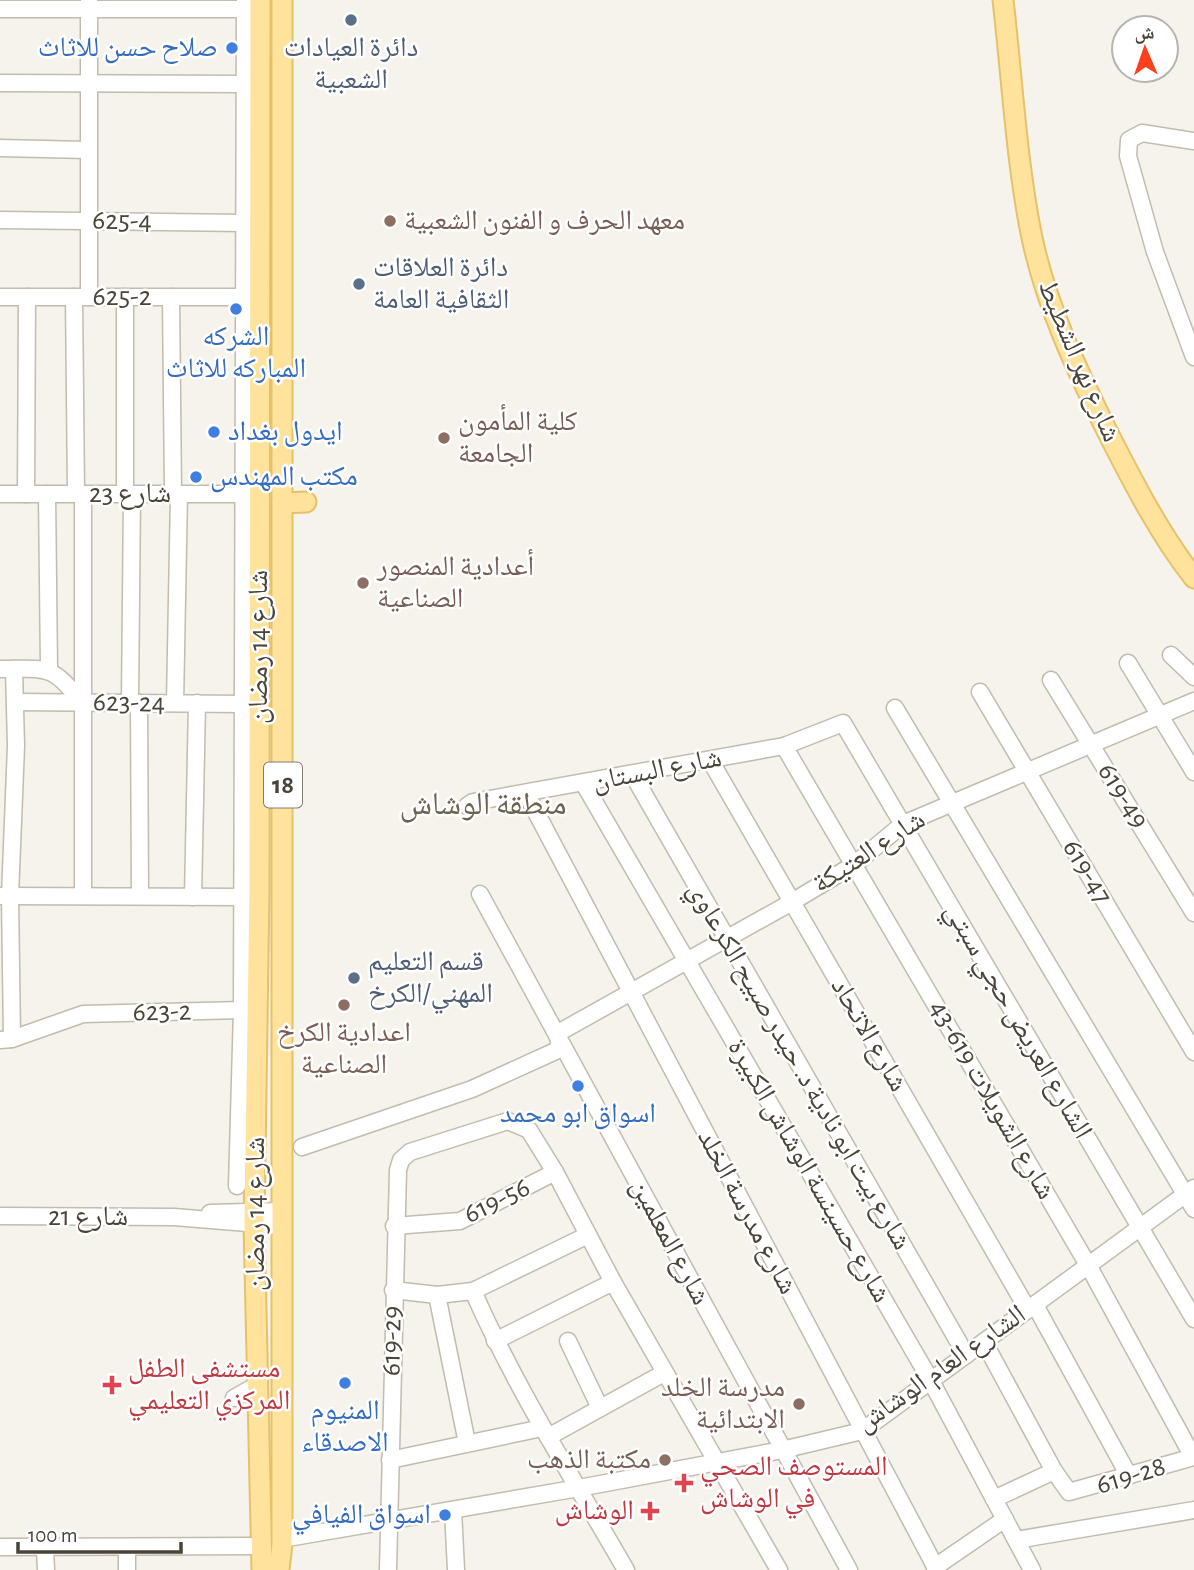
<svg xmlns="http://www.w3.org/2000/svg" width="1194" height="1570" font-family="'Alegreya Sans','Noto Naskh Arabic',sans-serif">
<rect width="100%" height="100%" fill="#f6f3ec"/>
<g fill="none" stroke-linecap="round" stroke-linejoin="round">
<g stroke="#c2bbae" stroke-width="19">
<g id="minor">
<path d="M89,0v297"/>
<path d="M0,9h245"/>
<path d="M0,83l245,1"/>
<path d="M1194,141l-52,-8 -13,7 -1,16 27,96 39,105"/>
<path d="M0,148l87,2"/>
<path d="M0,220l245,3"/>
<path d="M0,297h244"/>
<path d="M74,297l2,197"/>
<path d="M125,297v197"/>
<path d="M171,297l2,197"/>
<path d="M0,494h253"/>
<path d="M26,494l1,-197"/>
<path d="M47,494l2,175"/>
<path d="M1171,655l23,22"/>
<path d="M1128,663l66,109"/>
<path d="M0,669c45,0 52,-6 81,33"/>
<path d="M1051,680l143,233"/>
<path d="M980,692l214,360"/>
<path d="M16,702l227,2"/>
<path d="M130,703l2,-209"/>
<path d="M139,703l1,193"/>
<path d="M175,703l4,-209"/>
<path d="M895,708l299,501"/>
<path d="M784,746l304,519 105,192"/>
<path d="M710,760l318,550"/>
<path d="M633,775l333,580"/>
<path d="M584,784l347,597 101,189"/>
<path d="M527,795l410,775"/>
<path d="M467,806l6,-4 311,-56 59,-23 351,596"/>
<path d="M480,894l369,676"/>
<path d="M2,896l240,1"/>
<path d="M83,896v-402"/>
<path d="M193,897l4,-194"/>
<path d="M558,1033l234,-131 63,-38 48,-40 291,-123"/>
<path d="M12,1039l-2,-143 6,-150 -2,-77"/>
<path d="M0,1040l12,-1 71,-25 159,-4"/>
<path d="M302,1147l170,-58 88,-40 -2,-14"/>
<path d="M237,1186l5,-176 3,-1010"/>
<path d="M210,1213l73,-2"/>
<path d="M0,1216l174,1 109,9"/>
<path d="M394,1226l66,-5 95,-49"/>
<path d="M393,1290l44,5 36,-4 115,-56"/>
<path d="M473,1291c43,98 100,187 153,279"/>
<path d="M437,1295l30,148"/>
<path d="M1035,1305l94,171"/>
<path d="M495,1341l118,-59"/>
<path d="M568,1341l32,67"/>
<path d="M984,1342l70,129 15,21 125,-35"/>
<path d="M234,1398l23,-13"/>
<path d="M548,1437l116,-64"/>
<path d="M390,1460l152,-32"/>
<path d="M994,1499l60,-28"/>
<path d="M453,1510l3,60"/>
<path d="M282,1539l297,-51 203,-38 80,-19 332,-243"/>
<path d="M1016,1540l178,-30"/>
<path d="M0,1547l261,-1"/>
<path d="M45,1548l1,22"/>
<path d="M127,1548v22"/>
<path d="M935,1567l70,-48"/>
<path d="M388,1570l10,-400 3,-10 9,-8 98,-31 21,9 26,42 58,110 166,288"/>
</g>
</g>
<g stroke="#e6c16a" stroke-width="23">
<g id="major">
<path d="M260,0l-1,889 -5,335 8,346"/>
<path d="M1003,0c9,77 13,157 28,233 14,70 45,135 76,198 26,51 52,102 87,147"/>
<path d="M282,503l24,-1"/>
<path d="M279,1570l3,-26v-1544"/>
</g>
</g>
<use href="#minor" stroke="#fff" stroke-width="16"/>
<use href="#major" stroke="#ffe39c" stroke-width="19"/>
</g>
<g fill="#5c6f8a" stroke="#fff" stroke-width="2.5">
<circle cx="351" cy="20" r="7"/>
<circle cx="359" cy="284" r="7"/>
<circle cx="354" cy="978" r="7"/>
</g>
<g fill="#3f7fe0" stroke="#fff" stroke-width="2.5">
<circle cx="232" cy="48" r="7"/>
<circle cx="236" cy="309" r="7"/>
<circle cx="214" cy="432" r="7"/>
<circle cx="196" cy="477" r="7"/>
<circle cx="578" cy="1086" r="7"/>
<circle cx="345" cy="1383" r="7"/>
<circle cx="445" cy="1515" r="7"/>
</g>
<g fill="#8d6e63" stroke="#fff" stroke-width="2.5">
<circle cx="390" cy="221" r="7"/>
<circle cx="444" cy="438" r="7"/>
<circle cx="363" cy="583" r="7"/>
<circle cx="344" cy="1005" r="7"/>
<circle cx="799" cy="1404" r="7"/>
<circle cx="665" cy="1460" r="7"/>
</g>
<g fill="#e0444e" stroke="#fff" stroke-width="2.5">
<path d="M108.5 1374.5h7v7h7v7h-7v7h-7v-7h-7v-7h7z"/>
<path d="M680.5 1472.5h7v7h7v7h-7v7h-7v-7h-7v-7h7z"/>
<path d="M646.5 1500.5h7v7h7v7h-7v7h-7v-7h-7v-7h7z"/>
</g>
<g text-anchor="middle" dominant-baseline="central" stroke-width="5" stroke-linejoin="round" paint-order="stroke">
<rect fill="#fff" stroke="#817c74" stroke-width="2" x="264" y="762.5" width="38" height="45" rx="5"/>
<g font-size="26" font-weight="bold" fill="#4b4439">
<text x="283" y="785">18</text>
</g>
<g font-size="28" fill="#366cbe" stroke="#fff">
<text x="218" y="48" text-anchor="end">صلاح حسن للاثاث</text>
<text x="236" y="337">الشركه<tspan x="236" dy="32">المباركه للاثاث</tspan></text>
<text x="228" y="432" text-anchor="start">ايدول بغداد</text>
<text x="210" y="477" text-anchor="start">مكتب المهندس</text>
<text x="578" y="1114">اسواق ابو محمد</text>
<text x="345" y="1411">المنيوم<tspan x="345" dy="32">الاصدقاء</tspan></text>
<text x="431" y="1515" text-anchor="end">اسواق الفيافي</text>
</g>
<g font-size="28" fill="#4e5e75" stroke="#fff" text-anchor="start">
<text x="351" y="48" text-anchor="middle">دائرة العيادات<tspan x="351" dy="32">الشعبية</tspan></text>
<text x="373" y="268">دائرة العلاقات<tspan x="373" dy="32">الثقافية العامة</tspan></text>
<text x="368" y="962">قسم التعليم<tspan x="368" dy="32">المهني/الكرخ</tspan></text>
</g>
<g font-size="28" fill="#4b4439" stroke="#fff">
<text transform="translate(122 221) rotate(1)">625-4</text>
<text x="122" y="297">625-2</text>
<text transform="translate(1079 361) rotate(67)">شارع نهر الشطيط</text>
<text x="130" y="494">شارع 23</text>
<text transform="translate(259 647) rotate(-90)">شارع 14 رمضان</text>
<text transform="translate(129 703) rotate(1)">623-24</text>
<text transform="translate(657 770) rotate(-11)">شارع البستان</text>
<text transform="translate(1123 796) rotate(58)">619-49</text>
<text transform="translate(869 852) rotate(-33)">شارع العتيکة</text>
<text transform="translate(1087 872) rotate(59)">619-47</text>
<text transform="translate(162 1012) rotate(-1)">623-2</text>
<text transform="translate(1018 1021) rotate(60)">الشارع العريض حجي سبتي</text>
<text transform="translate(869 1035) rotate(60)">شارع الاتحاد</text>
<text transform="translate(799 1066) rotate(60)">شارع بيت ابو نادية د. حيدر صبيح الكرعاوي</text>
<text transform="translate(992 1100) rotate(60)">شارع الشويلات 619-43</text>
<text transform="translate(809 1171) rotate(60)">شارع حسينسة الوشاش الكبيرة</text>
<text transform="translate(497 1201) rotate(-26)">619-56</text>
<text transform="translate(747 1212) rotate(62)">شارع مدرسة الخلد</text>
<text transform="translate(256 1214) rotate(-90)">شارع 14 رمضان</text>
<text x="88" y="1217">شارع 21</text>
<text transform="translate(670 1242) rotate(62)">شارع المعلمين</text>
<text transform="translate(392 1341) rotate(-89)">619-29</text>
<text transform="translate(941 1369) rotate(-35)">الشارع العام الوشاش</text>
<text transform="translate(1131 1476) rotate(-17)">619-28</text>
</g>
<g font-size="28" fill="#785e54" stroke="#fff" text-anchor="start">
<text x="404" y="221">معهد الحرف و الفنون الشعبية</text>
<text x="458" y="422">كلية المأمون<tspan x="458" dy="32">الجامعة</tspan></text>
<text x="377" y="567">أعدادية المنصور<tspan x="377" dy="32">الصناعية</tspan></text>
<text x="344" y="1033" text-anchor="middle">اعدادية الكرخ<tspan x="344" dy="32">الصناعية</tspan></text>
<text x="785" y="1388" text-anchor="end">مدرسة الخلد<tspan x="785" dy="32">الابتدائية</tspan></text>
<text x="651" y="1460" text-anchor="end">مكتبة الذهب</text>
</g>
<g font-size="28" fill="#be3a42" stroke="#fff" text-anchor="start">
<text x="128" y="1369">مستشفى الطفل<tspan x="128" dy="32">المركزي التعليمي</tspan></text>
<text x="700" y="1467">المستوصف الصحي<tspan x="700" dy="32">في الوشاش</tspan></text>
<text x="634" y="1511" text-anchor="end">الوشاش</text>
</g>
<g font-size="32" fill="#6e6250" stroke="#fff">
<text x="483" y="804">منطقة الوشاش</text>
</g>
</g>
<g transform="translate(1145 49) rotate(358)"><circle r="33" fill="#ffffff" stroke="#b7b4b0" stroke-width="2"/>
<path d="M0-5L12 26L0 18L-12 26Z" fill="#fc3f1d"/>
<text y="-10" font-size="19" font-weight="bold" text-anchor="middle" fill="#4b4439">ش</text>
</g>
<path d="M18 1542v10h163v-10" fill="none" stroke="#4b4439" stroke-width="3.5"/>
<text x="28" y="1542" font-size="21" fill="#4b4439" stroke="#ffffff" stroke-width="5" paint-order="stroke">100 m</text>
</svg>
